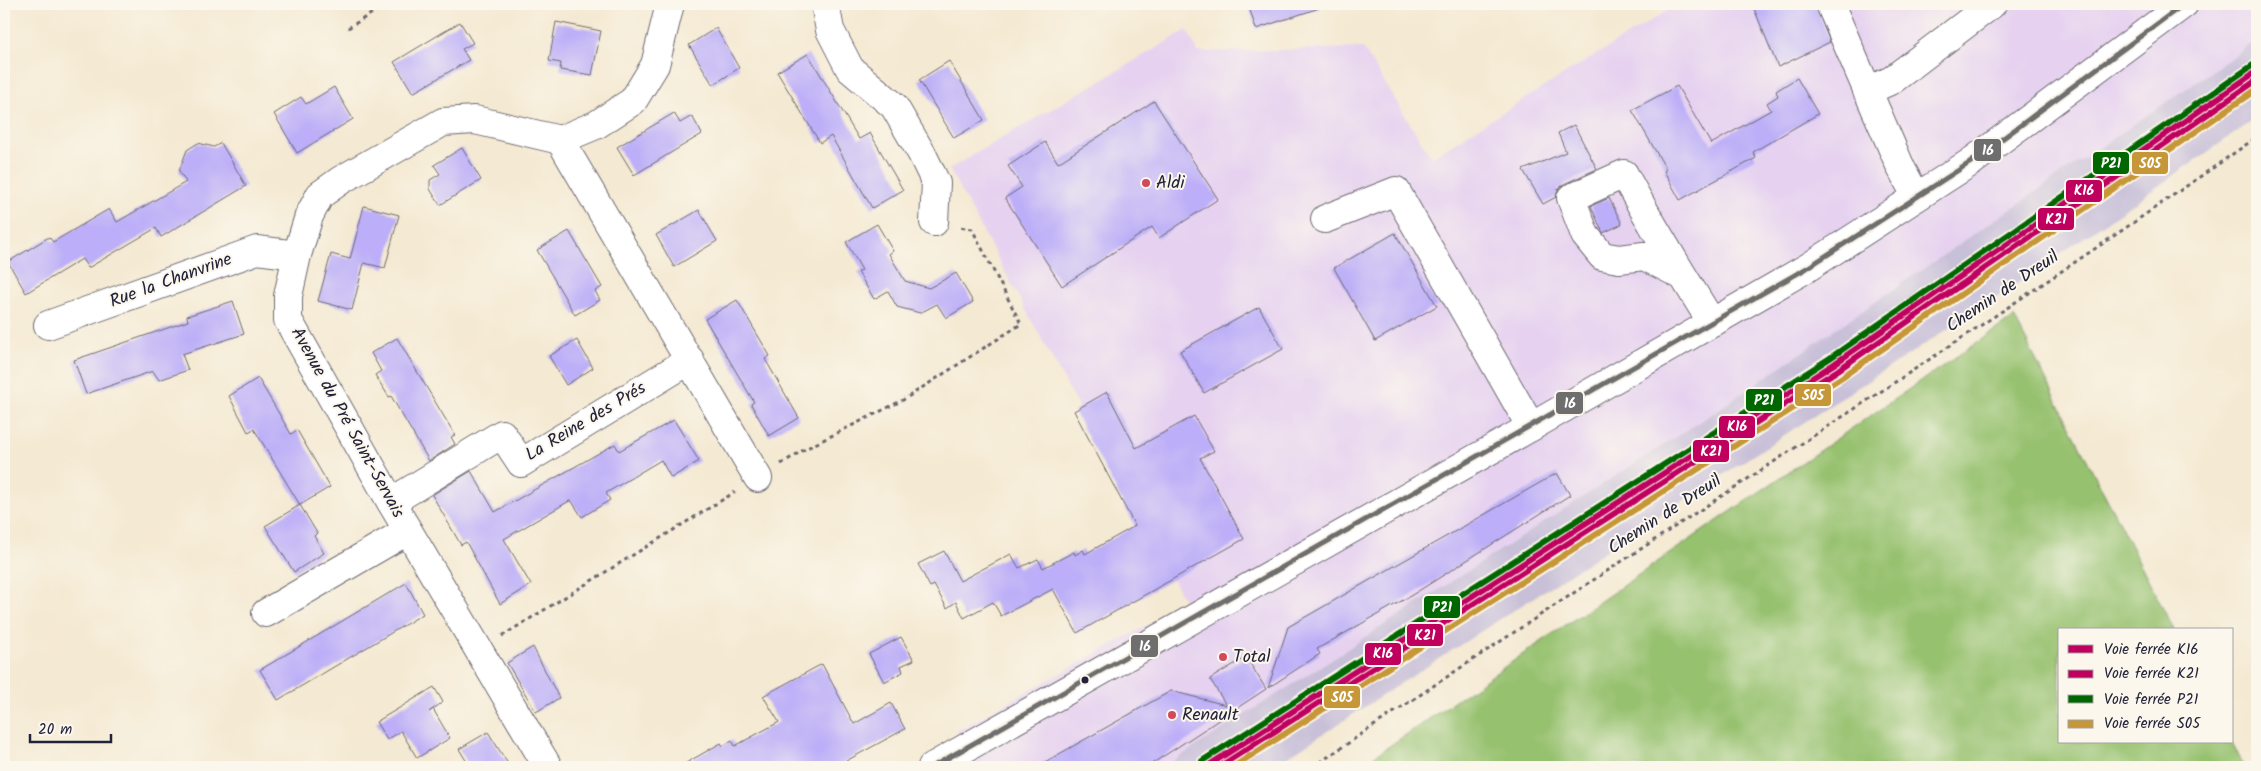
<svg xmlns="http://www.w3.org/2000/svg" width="2261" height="771" font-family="Kalam,sans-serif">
<rect width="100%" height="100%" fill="#fbf7ec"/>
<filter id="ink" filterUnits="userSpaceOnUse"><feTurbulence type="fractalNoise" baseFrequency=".02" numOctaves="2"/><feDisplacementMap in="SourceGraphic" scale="10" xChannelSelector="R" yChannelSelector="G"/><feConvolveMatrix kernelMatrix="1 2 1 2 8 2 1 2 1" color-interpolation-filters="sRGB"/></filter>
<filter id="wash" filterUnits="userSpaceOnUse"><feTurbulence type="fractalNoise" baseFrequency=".0096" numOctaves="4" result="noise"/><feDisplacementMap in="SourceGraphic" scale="20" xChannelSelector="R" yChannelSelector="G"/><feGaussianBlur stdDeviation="1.12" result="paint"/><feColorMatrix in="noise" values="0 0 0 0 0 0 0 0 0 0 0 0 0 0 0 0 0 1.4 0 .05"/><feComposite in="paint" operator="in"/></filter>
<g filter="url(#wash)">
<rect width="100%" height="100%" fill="#f4e9d2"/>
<path fill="#e6d2f0" d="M1678,4h579v36l-544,373 -549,354h-189l-19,-36 230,-127 -237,-435 238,-139 11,22 165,-4 68,109z"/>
<path fill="#c8bfd8" d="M2257,40v78l-258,178 -727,471h-108l549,-354z"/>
<path fill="#96c16e" stroke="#5c7254" d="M2014,317l160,313h-114v112h172l12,25h-865l-7,-9z"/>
<g id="blocks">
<g fill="#bcaef8">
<path d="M1248,4h70l1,4 -63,21z"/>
<path d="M1752,4h63l15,38 -52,25z"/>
<path d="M460,22l13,21 -11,6 7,11 -56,33 -19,-31z"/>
<path d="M556,22l45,9 -9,44 -32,-5 1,-7 -12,-2z"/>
<path d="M716,28l23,40 -26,17 -24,-40z"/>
<path d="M808,54l51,85 11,-6 33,57 -31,18 -41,-72 -11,7 -43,-71z"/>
<path d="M949,61l35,59 -30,18 -35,-58z"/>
<path d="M1797,78l21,36 -65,38 3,6 -76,42 -16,-29 2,-2 -34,-59 45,-24 34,58 60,-34 -4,-7 11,-7 -2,-5z"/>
<path d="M334,87l19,32 -56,34 -23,-39 27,-17 5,7z"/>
<path d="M1154,101l64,98 -59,39 -7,-11 -90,59 -57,-88 17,-11 -14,-21 37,-24 13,21z"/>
<path d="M674,113l6,10 12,-7 10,18 -68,41 -17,-28z"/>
<path d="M1574,125l23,44 -33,15 -6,5 -2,8 -13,7 -20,-34 43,-18 -8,-19z"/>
<path d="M198,143l16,4 7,-4 25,43 -85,51 -5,-9 -68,40 -6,-9 -56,34 -18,-31 41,-25 4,5 56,-33 8,13 69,-40 -7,-11 8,-21z"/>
<path d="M462,148l19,32 -41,25 -10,-16v-9l10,-6 -6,-9z"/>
<path d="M1609,198l13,26 -19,9 -12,-27z"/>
<path d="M364,206l35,9 -14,53 -21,-5 -12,47 -34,-9 13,-47 19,5z"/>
<path d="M699,210l18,31 -43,26 -18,-32z"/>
<path d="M877,224l16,27 -4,3 16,27 24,7 27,-15 17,29 -27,16 -9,-14 -17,9 -23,-6 -9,-16 -14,8 -16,-27 4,-2 -16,-28z"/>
<path d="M569,231l33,56 -7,4 5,9 -25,15 -38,-65z"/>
<path d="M1395,233l42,73 -62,35 -41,-73z"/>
<path d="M737,300l33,56 -5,3 34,59 -30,18 -18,-32 3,-2 -49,-83z"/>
<path d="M233,301l11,33 -62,20 6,16 -29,10 -6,-9 -67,23 -12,-34 114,-39 -1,-5z"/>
<path d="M1259,307l24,42 -79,44 -24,-42z"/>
<path d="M397,338l58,97 -4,2 4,7 -26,17 -38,-65 -2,1 -14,-22 6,-4 -10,-18z"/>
<path d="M577,340l16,28 -27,17 -17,-29z"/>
<path d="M258,378l33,56 6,-4 33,57 -30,18 -46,-76 -6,3 -19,-36z"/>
<path d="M1107,392l29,56 58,-32 20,35 -14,7 44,81 -167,94 -24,-44 -52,27 -8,-14 -29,16 -8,-16 -9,6 -13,-23 -4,2 -12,-23 26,-13 16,30 51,-27 8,14 19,-9 5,9 31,-16 1,3 8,-5 2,4 50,-28 -61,-115z"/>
<path d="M674,420l25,41 -28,17 -10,-18 -55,33 4,7 -28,17 -11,-17 -67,39 27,46 -31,19 -34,-62 -5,3 -29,-50 39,-24 24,41 120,-68 4,7z"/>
<path d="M1557,473l13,22 -158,100 -95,54 3,5 -52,34 20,-61z"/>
<path d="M300,505l17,28 -3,3 10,17 -30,19 -29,-46z"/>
<path d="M406,583l17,31 -145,86 -18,-30z"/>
<path d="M901,637l13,23 -13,6 2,6 -19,10 -15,-28z"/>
<path d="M533,647l26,51 -23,14 -29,-49z"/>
<path d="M1246,657l20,32 -119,78h-111l135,-76 55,14 -16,-26z"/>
<path d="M822,664l32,60 37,-21 14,26 -70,38h-156l42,-24 2,3 9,-6 3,6 44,-24 -16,-26z"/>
<path d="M434,687l9,15 -14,10 4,-3 17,29 -33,20 -16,-27 -14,9 -11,-18z"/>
<path d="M488,732l22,35h-40l-11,-18z"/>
</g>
</g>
</g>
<g filter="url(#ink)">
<use href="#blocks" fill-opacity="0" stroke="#6c6870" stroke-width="1"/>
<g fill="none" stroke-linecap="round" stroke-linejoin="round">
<g stroke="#6c6870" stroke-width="30">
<g id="minor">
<path d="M825,4l5,26 20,39 44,37 28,48 14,29 -2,39"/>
<path d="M1830,4l71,164 15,28"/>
<path d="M1867,91l25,-11 100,-76"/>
<path d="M560,140l198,338"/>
<path d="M1325,219l71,-28 135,236"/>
<path d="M1683,276l-39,-20 -25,3 -17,-3 -17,-21 -14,-37 53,-24c27,51 58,100 88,149"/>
<path d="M48,325l209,-75 40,5"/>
<path d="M391,502l111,-68 19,29 169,-103"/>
<path d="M266,613l141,-82"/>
<path d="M548,767l-157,-265 -103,-182v-24l9,-41 12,-39 11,-21 21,-15 102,-58 32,-2 85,20 36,-15 37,-24 22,-36 15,-61"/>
</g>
</g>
<g stroke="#6c6870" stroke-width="30">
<path id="major" d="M932,767l599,-340 276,-159 164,-106 213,-158"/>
</g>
<g stroke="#6c6870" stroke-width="3" stroke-dasharray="4 4" stroke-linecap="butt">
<path d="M348,28l39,-24"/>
<path d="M781,464l24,-15 98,-49 118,-76 -49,-95 -13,-2"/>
<path d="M502,636l233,-144"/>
<path d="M1313,767c313,-213 635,-413 944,-630"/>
</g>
<use href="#minor" stroke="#fff" stroke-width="28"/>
<use href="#major" stroke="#fff" stroke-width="28"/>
<g stroke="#fbf7ec" stroke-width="9">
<path id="bus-1" d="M932,767l875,-499 164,-106 213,-158"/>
</g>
<use href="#bus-1" stroke="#6e6e6e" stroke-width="5"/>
<g stroke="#fbf7ec" stroke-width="10">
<path id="rail-1" d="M1206,767l628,-403 423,-293"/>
</g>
<g stroke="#fbf7ec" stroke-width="10">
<path id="rail-2" d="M1219,767l619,-397 419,-290"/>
</g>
<g stroke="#fbf7ec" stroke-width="10">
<path id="rail-3" d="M1202,761l628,-403 423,-293"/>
</g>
<g stroke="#fbf7ec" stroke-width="10">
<path id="rail-4" d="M1233,767l609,-390 415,-288"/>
</g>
<use href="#rail-1" stroke="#bf005f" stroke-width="6"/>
<use href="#rail-2" stroke="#bf005f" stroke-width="6"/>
<use href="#rail-3" stroke="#060" stroke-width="6"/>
<use href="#rail-4" stroke="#c69738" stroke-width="6"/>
</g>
</g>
<g fill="#d1495b" stroke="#fbf7ec" stroke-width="2">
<circle cx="1146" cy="183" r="5"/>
<circle cx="1223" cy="657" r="5"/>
<circle cx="1172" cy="715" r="5"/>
</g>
<circle fill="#22223b" stroke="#fbf7ec" stroke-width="2" cx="1085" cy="680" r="4.5"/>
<g text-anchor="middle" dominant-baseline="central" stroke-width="4" stroke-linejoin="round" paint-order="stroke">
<g font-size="18" fill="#22223b" stroke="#fbf7ec" text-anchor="start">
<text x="1156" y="183">Aldi</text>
<text x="1233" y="657">Total</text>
<text x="1182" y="715">Renault</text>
</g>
<g font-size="18" fill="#22223b" stroke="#fbf7ec">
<text transform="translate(171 281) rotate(-20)">Rue la Chanvrine</text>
<text transform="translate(2003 292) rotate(-34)">Chemin de Dreuil</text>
<text transform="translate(586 422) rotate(-31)">La Reine des Prés</text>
<text transform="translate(347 423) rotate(61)">Avenue du Pré Saint-Servais</text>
<text transform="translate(1665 515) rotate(-33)">Chemin de Dreuil</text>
</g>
</g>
<g stroke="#fbf7ec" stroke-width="2">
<rect x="1973" y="138" width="29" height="24" rx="5" fill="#6e6e6e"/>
<rect x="2131" y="151" width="38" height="24" rx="5" fill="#c69738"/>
<rect x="2092" y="151" width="38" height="24" rx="5" fill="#060"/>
<rect x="2065" y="179" width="38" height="24" rx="5" fill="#bf005f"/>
<rect x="2037" y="207" width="38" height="24" rx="5" fill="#bf005f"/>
<rect x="1794" y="383" width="38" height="24" rx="5" fill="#c69738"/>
<rect x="1745" y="388" width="38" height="24" rx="5" fill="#060"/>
<rect x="1555" y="391" width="29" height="24" rx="5" fill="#6e6e6e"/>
<rect x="1718" y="415" width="38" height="24" rx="5" fill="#bf005f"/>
<rect x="1692" y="439" width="38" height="24" rx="5" fill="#bf005f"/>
<rect x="1423" y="595" width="38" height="24" rx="5" fill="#060"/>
<rect x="1406" y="623" width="38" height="24" rx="5" fill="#bf005f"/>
<rect x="1130" y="634" width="29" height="24" rx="5" fill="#6e6e6e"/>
<rect x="1364" y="642" width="38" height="24" rx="5" fill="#bf005f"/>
<rect x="1323" y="685" width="38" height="24" rx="5" fill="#c69738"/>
</g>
<g font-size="14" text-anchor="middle" font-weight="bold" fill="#fff">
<text x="1988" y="155">16</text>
<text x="2150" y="168">S05</text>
<text x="2111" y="168">P21</text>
<text x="2084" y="195">K16</text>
<text x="2056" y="224">K21</text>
<text x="1813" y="400">S05</text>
<text x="1764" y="405">P21</text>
<text x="1570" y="408">16</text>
<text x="1737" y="431">K16</text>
<text x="1711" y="456">K21</text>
<text x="1442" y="612">P21</text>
<text x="1425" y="640">K21</text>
<text x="1145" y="651">16</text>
<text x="1383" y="658">K16</text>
<text x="1342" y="702">S05</text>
</g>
<rect width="2261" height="771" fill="none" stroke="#fbf7ec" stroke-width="20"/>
<rect x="2058" y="628" width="175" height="115" fill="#fbf7ec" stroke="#a4a2a5"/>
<rect x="2068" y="645" width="25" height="8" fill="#bf005f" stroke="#a4a2a5"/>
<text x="2104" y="654" font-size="15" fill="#22223b">Voie ferrée K16</text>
<rect x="2068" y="670" width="25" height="8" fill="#bf005f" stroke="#a4a2a5"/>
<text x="2104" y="678" font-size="15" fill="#22223b">Voie ferrée K21</text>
<rect x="2068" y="695" width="25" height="8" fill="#006600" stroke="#a4a2a5"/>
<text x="2104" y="704" font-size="15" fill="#22223b">Voie ferrée P21</text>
<rect x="2068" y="720" width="25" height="8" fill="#c69738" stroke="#a4a2a5"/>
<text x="2104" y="728" font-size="15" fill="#22223b">Voie ferrée S05</text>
<path d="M30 734v8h81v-8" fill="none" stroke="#22223b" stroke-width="2.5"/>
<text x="38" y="734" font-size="15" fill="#22223b" stroke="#fbf7ec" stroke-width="4" paint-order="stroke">20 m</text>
</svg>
